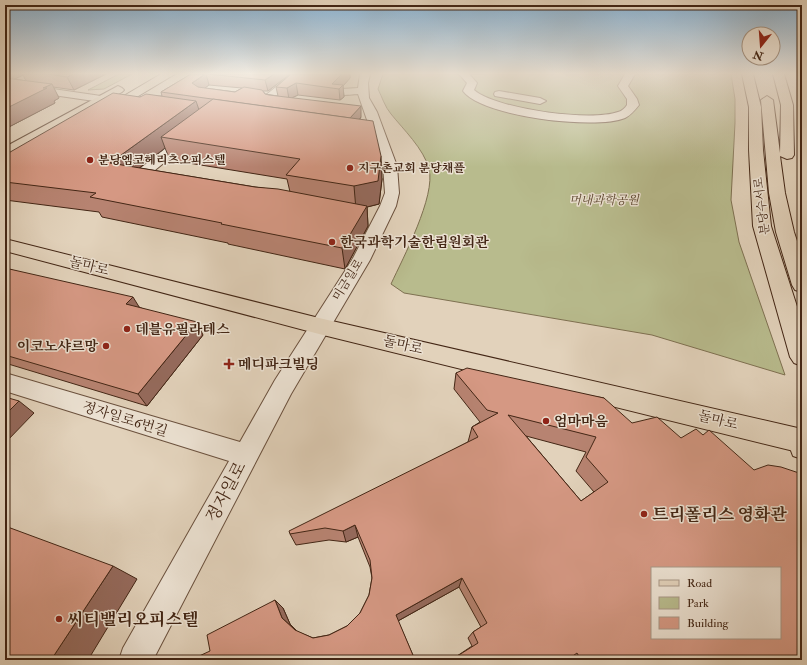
<svg xmlns="http://www.w3.org/2000/svg" width="807" height="665" font-family="'IM FELL Double Pica','Noto Serif KR',serif">
<rect width="100%" height="100%" fill="#e2d2bb"/>
<filter id="stains"><feTurbulence type="fractalNoise" baseFrequency=".005" numOctaves="4"/><feColorMatrix values="0 0 0 0 .2 0 0 0 0 .09 0 0 0 0 .02 0 0 0 .5 -.17"/></filter>
<radialGradient id="worn" r=".72"><stop offset=".6" stop-color="#630" stop-opacity="0"/><stop offset="1" stop-color="#630" stop-opacity=".3"/></radialGradient>
<g fill="#b8bb8d" stroke="#7e7051">
<path d="M119,74h13l-28,15 -16,1z"/>
<path d="M383,74h348l4,25v24l-4,77 8,42 46,133 -133,-40 -248,-42 -13,-9c12,-26 45,-88 38,-115 -5,-20 -26,-40 -38,-55 -6,-7 -9,-17 -13,-25z"/>
</g>
<g fill="none" stroke-linecap="round" stroke-linejoin="round">
<g stroke="#6b513e" stroke-width="2">
<g id="minor">
<path d="M292,74h11l-27,24 19,4 2,2 -2,2 -27,-2 -3,-7 1,-2z"/>
<path d="M360,74h10l-2,9 1,15 8,14 20,54 2,27 -3,13 -26,54 -79,134 -138,266h-34l4,-12 106,-187 -224,-70v-18l235,69 35,-62 77,-120 28,-54 5,-13 -2,-27 -25,-72c-10,1 -41,3 -47,-5l5,-3 25,3 17,-1z"/>
<path d="M459,74h10l8,9 -3,7c22,19 116,32 144,22 4,-1 7,-4 9,-7v-6l-9,-13 7,-12h10l-7,12 9,13 2,6c-4,5 -8,10 -14,13 -29,12 -143,-1 -162,-27l4,-8z"/>
<path d="M5,82l96,14 5,3 -5,3 -96,-14z"/>
<path d="M499,91l41,7 6,3 -6,3 -45,-8 -1,-2 1,-2z"/>
<path d="M188,133l6,4 -2,3 -43,35 10,2 2,3 -2,3 -5,1 -21,-4 -2,-3 2,-3 51,-40z"/>
</g>
</g>
<g stroke="#432615" stroke-width="2">
<g id="major">
<path d="M161,74h14l-65,39h-8l-2,-3z"/>
<path d="M118,86l4,2 2,2 -2,2 -117,65v-10z"/>
<path d="M5,239l314,79 483,111v24l-483,-119 -314,-83z"/>
</g>
</g>
<g stroke="#432615" stroke-width="2">
<g id="highway">
<path d="M742,74h11l8,33 2,43 8,76 31,96v44l-8,-3 -4,-6 -37,-131 -4,-76v-43z"/>
<path d="M773,74h11l9,31 1,50 -2,3 -5,1 -7,-3 5,37 9,39 8,24v36l-7,-2 -3,-5 -16,-53 -7,-39 -8,-93 6,-4 6,4 7,53 1,-48z"/>
<path d="M800,428l2,1v30l-9,-3 -6,-16 4,-9z"/>
</g>
</g>
<use href="#minor" fill="#ece2d3" fill-rule="evenodd"/>
<use href="#major" fill="#e2d2bb" fill-rule="evenodd"/>
<use href="#highway" fill="#e2d2bb" fill-rule="evenodd"/>
</g>
<g fill="#b78371" stroke="#432615" fill-rule="evenodd">
<path d="M5,74h101l-32,16 -21,-3 6,11 -5,3 1,2 -50,26zM23,75l3,6 -11,-2z"/>
<path d="M191,74h99l-22,17h-5l2,3 13,2 -2,-9 15,-13h59v4l-7,8 1,11 -4,3 -42,-5 -6,3 69,19 -1,2 22,60 -3,25 -12,3 1,19 -23,43 -117,-25v-1l-126,-26 -3,-5 -94,-12v-45l135,-58 22,-1 -1,-4zM209,85l33,3 -7,4 -31,-4zM165,148l5,12 117,19 3,13 -35,-5 -116,-19z"/>
<path d="M5,268l134,39 64,28 -56,71 -142,-43z"/>
<path d="M456,373l148,25 198,262h-351l21,-14 -4,-8 5,-6 8,-5 -22,-40 -61,34 17,39 -205,-9 65,-51 8,8 7,16 6,7 17,7 16,-3 18,-9 13,-13 9,-18 3,-17 -2,-11 -12,-30 -12,5 -17,-2 -33,5 -6,-11 178,-92 4,-15 8,-5 -26,-33zM526,436l60,16 -10,19 18,21 -13,9z"/>
</g>
<g fill="#956a5c" stroke="#432615">
<path d="M5,74h17l1,1 -13,6z"/>
<path d="M73,74h33l-32,16 -7,-13z"/>
<path d="M206,74l3,11 -13,10 -4,-12z"/>
<path d="M274,74h16l-22,17 -3,-11z"/>
<path d="M342,74h8v4l-7,8 1,11 -4,3 -1,-11 -7,-5z"/>
<path d="M296,83l2,12 -9,4 -2,-11z"/>
<path d="M52,84l7,14 -5,3 1,2 -50,26v-20l38,-21z"/>
<path d="M196,101l6,18 -41,18 4,11 -45,35 -10,-20z"/>
<path d="M361,106v11l-10,12 -1,-11z"/>
<path d="M381,156l1,23 -3,25 -12,3 1,19 -23,43 -3,-21 14,-38 -2,-24z"/>
<path d="M133,297l8,13 -15,-6z"/>
<path d="M197,322l6,13 -56,71 -9,-12z"/>
<path d="M19,401l15,12 -29,30v-28z"/>
<path d="M355,525l3,12 -12,5 -3,-11z"/>
<path d="M113,566l24,13 -49,81h-37z"/>
<path d="M462,578l-3,9 -63,35v-7z"/>
<path d="M275,600l8,8 7,16 12,12 -20,-18z"/>
</g>
<g fill="#d59883" stroke="#432615" fill-rule="evenodd">
<path d="M48,74h25l-6,3z"/>
<path d="M191,74h14l-13,9 6,4 37,5 9,-5 18,3 3,4 4,1 92,11 -11,12 -189,-26z"/>
<path d="M208,74h66l-9,6z"/>
<path d="M291,74h51l-10,10 11,1 -4,4 -43,-6 -9,5 -11,-1z"/>
<path d="M5,78l47,6 -9,4h4l-42,21z"/>
<path d="M113,93l27,4 6,-3 50,7 -86,62 145,24 23,2 89,17 -25,42 -121,-24 1,-1 -132,-26 6,-4 -91,-11v-27z"/>
<path d="M213,99l160,22 8,35 -3,25 -24,5 -68,-11 14,-16 -139,-22z"/>
<path d="M5,268l128,29 -7,7 71,18 -59,72 -133,-39z"/>
<path d="M467,368l137,30 28,25 25,-6 24,21 15,-9 7,6 6,-5 45,40 14,-5 13,2 18,6 3,2v185h-221l-4,-7 -10,7h-116l27,-17 -5,-11 14,-9 -25,-45 -66,37 19,45h-217l-1,-3 13,-6 -3,-16 68,-35 7,18 13,12 18,8 16,-3 18,-9 13,-13 9,-18 3,-17 -2,-18 -15,-35 -12,6 -18,-3 -35,6 -1,-3 189,-94 -6,-10 26,-14 -11,-3 -31,-37zM508,415l88,22 -10,20 22,25 -27,19zM652,568h128v70h-128z"/>
<path d="M5,397l14,4 -14,14z"/>
<path d="M5,526l108,40 -62,94h-46z"/>
</g>
<linearGradient id="sky" x2="0" y2="1"><stop stop-color="#89b4d6"/><stop offset="0.44" stop-color="#f2ebe0"/><stop offset="1" stop-color="#f2ebe0" stop-opacity="0"/></linearGradient>
<rect width="807" height="167" fill="url(#sky)"/>
<g fill="#8f2418" stroke="#ece2d3" stroke-width="1.5">
<circle cx="90" cy="160" r="4"/>
<circle cx="350" cy="168" r="4"/>
<circle cx="332" cy="242" r="4"/>
<circle cx="127" cy="329" r="4"/>
<circle cx="106" cy="346" r="4"/>
<path d="M227 358h4v4h4v4h-4v4h-4v-4h-4v-4h4z"/>
<circle cx="546" cy="421" r="4"/>
<circle cx="644" cy="514" r="4"/>
<circle cx="59" cy="619" r="4"/>
</g>
<g text-anchor="middle" dominant-baseline="central" stroke-width="3" stroke-linejoin="round" paint-order="stroke">
<g font-size="12" font-weight="bold" fill="#432615" stroke="#ece2d3" text-anchor="start">
<text x="98" y="160">분당엠코헤리츠오피스텔</text>
<text x="358" y="168">지구촌교회 분당채플</text>
</g>
<g font-size="12" font-style="italic" fill="#5a442d" stroke="#ece2d3">
<text x="604" y="200">머내과학공원</text>
</g>
<g font-size="12" fill="#432615" stroke="#ece2d3">
<text transform="translate(762 206) rotate(-97)">분당수서로</text>
<text transform="translate(348 280) rotate(-58)">미금일로</text>
</g>
<g font-size="14" font-weight="bold" fill="#432615" stroke="#ece2d3" text-anchor="start">
<text x="340" y="242">한국과학기술한림원회관</text>
<text x="135" y="329">데블유필라테스</text>
<text x="98" y="346" text-anchor="end">이코노샤르망</text>
<text x="238" y="364">메디파크빌딩</text>
<text x="554" y="421">엄마마음</text>
</g>
<g font-size="14" fill="#432615" stroke="#ece2d3">
<text transform="translate(89 266) rotate(14)">돌마로</text>
<text transform="translate(403 345) rotate(13)">돌마로</text>
<text transform="translate(125 419) rotate(17)">정자일로6번길</text>
<text transform="translate(718 420) rotate(14)">돌마로</text>
</g>
<g font-size="17" fill="#432615" stroke="#ece2d3">
<text transform="translate(226 492) rotate(-62)">정자일로</text>
</g>
<g font-size="17" font-weight="bold" fill="#432615" stroke="#ece2d3" text-anchor="start">
<text x="652" y="514">트리폴리스 영화관</text>
<text x="67" y="619">씨티밸리오피스텔</text>
</g>
</g>
<rect width="807" height="665" fill="none" stroke="#e2d2bb" stroke-width="20"/>
<rect x="6" y="6" width="795" height="653" fill="none" stroke="#432615" stroke-width="2"/>
<rect x="10" y="10" width="787" height="645" fill="none" stroke="#432615"/>
<rect x="651" y="567" width="130" height="72" fill="#ece2d3" stroke="#a89787"/>
<rect x="659" y="580" width="20" height="6" fill="#e2d2bb" stroke="#a89787"/>
<text x="687" y="587" font-size="12" fill="#432615">Road</text>
<rect x="659" y="597" width="20" height="12" fill="#b8bb8d" stroke="#a89787"/>
<text x="687" y="607" font-size="12" fill="#432615">Park</text>
<rect x="659" y="617" width="20" height="12" fill="#d59883" stroke="#a89787"/>
<text x="687" y="627" font-size="12" fill="#432615">Building</text>
<g transform="translate(761 46) rotate(197)"><circle r="19" fill="#ece2d3" stroke="#a89787"/>
<path d="M0-3L7 15L0 10L-7 15Z" fill="#8f2418"/>
<text y="-6" font-size="11" font-weight="bold" text-anchor="middle" fill="#432615">N</text>
</g>
<rect width="100%" height="100%" filter="url(#stains)"/>
<rect width="100%" height="100%" fill="url(#worn)"/>
</svg>
